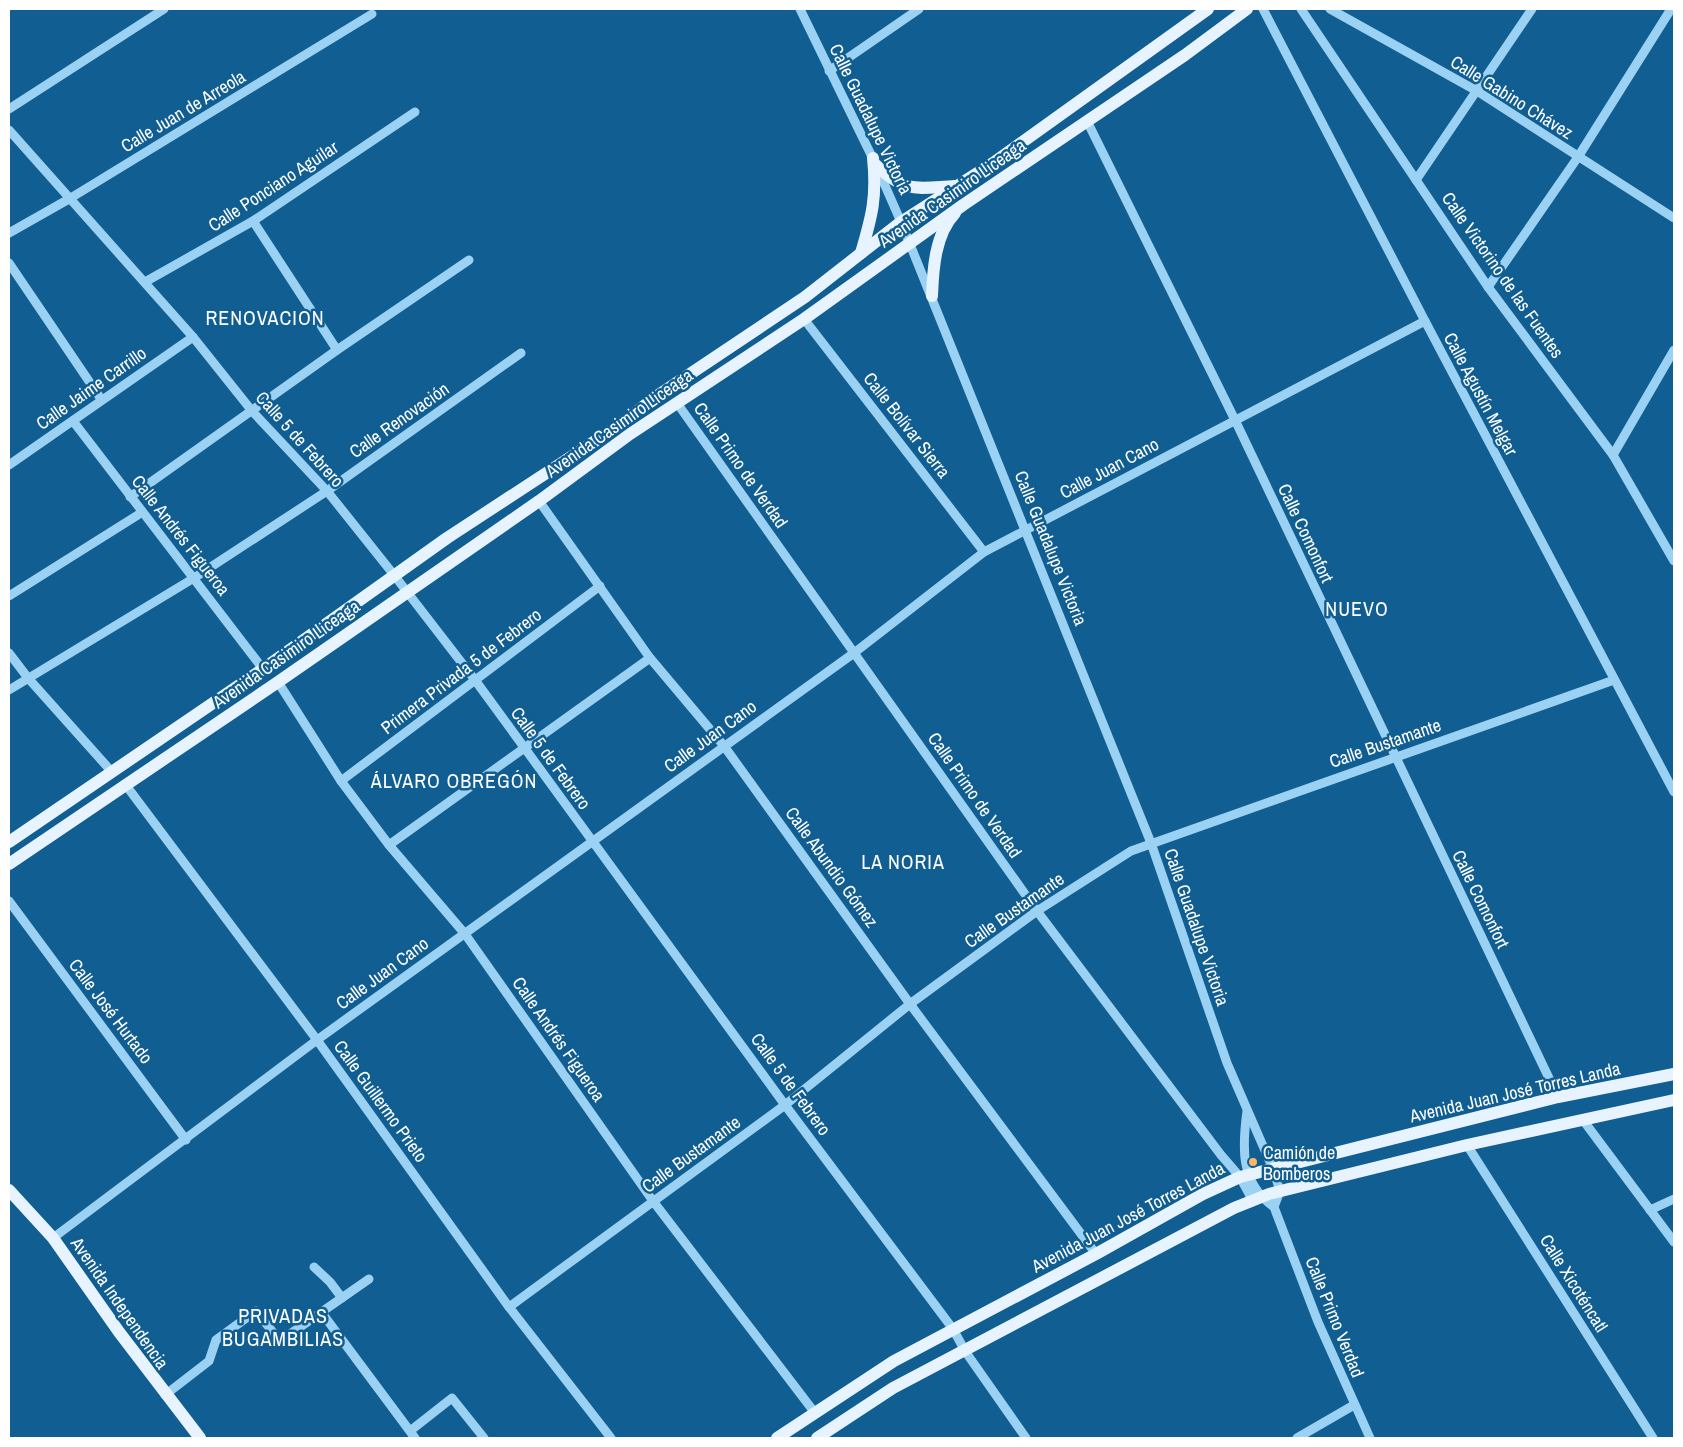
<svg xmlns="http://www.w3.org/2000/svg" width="1683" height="1447" font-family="'Archivo Narrow',sans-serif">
<rect width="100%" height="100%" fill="#105e92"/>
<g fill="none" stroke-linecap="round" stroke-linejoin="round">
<g stroke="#9bd2f3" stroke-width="9">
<path d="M800,9l76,156 25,57 250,621 76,220 46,106 7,22 -6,16"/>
<path d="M1263,9l162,312 249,471"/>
<path d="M1301,9l187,278 125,168 61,106"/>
<path d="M1330,9l147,82 197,127"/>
<path d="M829,71l90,-62"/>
<path d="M9,109l155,-100"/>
<path d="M1087,121l148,299 323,677"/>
<path d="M9,130l184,207 59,74 75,80 67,84 81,105 310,425 168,224 12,22 61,87"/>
<path d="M1416,180l116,-171"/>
<path d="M253,221l84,129"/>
<path d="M9,233l60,-34 303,-185"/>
<path d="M9,263l92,136"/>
<path d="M145,282l108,-61 162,-109"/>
<path d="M1488,287l90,-130 93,-148"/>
<path d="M804,319l180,233"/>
<path d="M677,403l360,508 184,244 19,22 13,24"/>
<path d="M73,421l190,248"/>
<path d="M1613,455l61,-105"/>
<path d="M9,465l184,-128"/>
<path d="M130,497l207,-147 132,-90"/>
<path d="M539,501l111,157 74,88 186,258 186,250"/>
<path d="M9,596l132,-83"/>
<path d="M9,653l19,25 84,94"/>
<path d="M278,682l63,99 48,64 76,89 188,267 162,212"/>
<path d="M9,690l185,-112 133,-87 194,-138"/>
<path d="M341,781l259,-195"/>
<path d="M125,784l192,256 192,267 102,131"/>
<path d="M389,845l261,-187"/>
<path d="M9,901l177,239"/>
<path d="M1247,1111c-5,37 -7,72 27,96l44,115 52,116"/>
<path d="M1583,1120l91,122"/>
<path d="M1467,1145l186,293"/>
<path d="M1650,1210l24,-11"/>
<path d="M53,1238l264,-198 537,-387 130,-101 441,-231"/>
<path d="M314,1267l16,15 12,16"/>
<path d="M509,1307l276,-202 125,-101 127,-93 94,-60 483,-171"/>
<path d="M322,1313l93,125"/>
<path d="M165,1395l44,-34 7,-21 40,-29 24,30 89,-62"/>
<path d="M410,1431l42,-33 32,40"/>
<path d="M1297,1438l57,-33"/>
</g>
<g stroke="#e7f4ff" stroke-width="12">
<path d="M876,165c30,29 40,23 79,21"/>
<path d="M861,253c11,-37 16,-56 12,-95"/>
<path d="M932,296c1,-27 3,-62 23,-83"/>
<path d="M9,842l254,-173 184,-131 168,-110 42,-32 148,-99 96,-75 95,-61 212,-152"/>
<path d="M9,864l269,-182 261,-181 91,-67 174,-115 159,-114 222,-150 62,-46"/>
<path d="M9,1190l44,48 66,94 81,106"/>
<path d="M777,1438l117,-77 202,-107 107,-60 37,-17 318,-80 116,-23"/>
<path d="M817,1438l76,-50 341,-180 35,-14 198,-49 207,-45"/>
</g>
</g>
<circle fill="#ffb55d" stroke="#105e92" stroke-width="2" cx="1253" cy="1162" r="5"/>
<g text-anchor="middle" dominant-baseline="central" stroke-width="5" stroke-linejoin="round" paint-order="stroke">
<g font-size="18" fill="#fff" stroke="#105e92">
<text transform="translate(1512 97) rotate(32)">Calle Gabino Chávez</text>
<text transform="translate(183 111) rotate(-31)">Calle Juan de Arreola</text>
<text transform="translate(871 119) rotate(64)">Calle Guadalupe Victoria</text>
<text transform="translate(273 186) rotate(-33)">Calle Ponciano Aguilar</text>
<text transform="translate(952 193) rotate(-35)">Avenida Casimiro Liceaga</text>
<text transform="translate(1503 275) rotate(55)">Calle Victorino de las Fuentes</text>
<text transform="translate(91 388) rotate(-35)">Calle Jaime Carrillo</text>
<text transform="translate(1481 394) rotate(62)">Calle Agustín Melgar</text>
<text transform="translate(399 420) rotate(-35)">Calle Renovación</text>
<text transform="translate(619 423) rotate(-35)">Avenida Casimiro Liceaga</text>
<text transform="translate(907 425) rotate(52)">Calle Bolívar Sierra</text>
<text transform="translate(300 439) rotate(48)">Calle 5 de Febrero</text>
<text transform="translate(741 465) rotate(55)">Calle Primo de Verdad</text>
<text transform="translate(1109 468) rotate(-28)">Calle Juan Cano</text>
<text transform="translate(1306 533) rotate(65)">Calle Comonfort</text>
<text transform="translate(181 535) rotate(52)">Calle Andrés Figueroa</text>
<text transform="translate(1051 548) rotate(68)">Calle Guadalupe Victoria</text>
<text transform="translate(286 654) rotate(-35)">Avenida Casimiro Liceaga</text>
<text transform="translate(461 671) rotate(-37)">Primera Privada 5 de Febrero</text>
<text transform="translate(710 736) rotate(-36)">Calle Juan Cano</text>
<text transform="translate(1385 743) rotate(-19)">Calle Bustamante</text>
<text transform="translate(551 758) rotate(54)">Calle 5 de Febrero</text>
<text transform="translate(975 795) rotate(55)">Calle Primo de Verdad</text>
<text transform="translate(832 867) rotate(54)">Calle Abundio Gómez</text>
<text transform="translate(1481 899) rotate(64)">Calle Comonfort</text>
<text transform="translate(1014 910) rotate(-35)">Calle Bustamante</text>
<text transform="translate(1197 927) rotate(71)">Calle Guadalupe Victoria</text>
<text transform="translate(382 973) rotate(-36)">Calle Juan Cano</text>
<text transform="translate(111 1011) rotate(53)">Calle José Hurtado</text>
<text transform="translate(559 1039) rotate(55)">Calle Andrés Figueroa</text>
<text transform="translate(791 1084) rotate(54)">Calle 5 de Febrero</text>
<text transform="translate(1515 1092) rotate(-13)">Avenida Juan José Torres Landa</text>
<text transform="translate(381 1101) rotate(54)">Calle Guillermo Prieto</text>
<text transform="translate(691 1154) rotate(-36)">Calle Bustamante</text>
<text transform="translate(1128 1217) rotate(-28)">Avenida Juan José Torres Landa</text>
<text transform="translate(1574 1283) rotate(58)">Calle Xicoténcatl</text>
<text transform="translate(120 1303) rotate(55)">Avenida Independencia</text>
<text transform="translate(1335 1317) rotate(68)">Calle Primo Verdad</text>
</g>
<g font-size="18" fill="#fff" stroke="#105e92" text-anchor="start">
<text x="1263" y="1152">Camión de<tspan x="1263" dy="21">Bomberos</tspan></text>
</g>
<g font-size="20" letter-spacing="1" fill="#fff" stroke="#105e92">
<text x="265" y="317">RENOVACION</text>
<text x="1357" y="608">NUEVO</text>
<text x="454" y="780">ÁLVARO OBREGÓN</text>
<text x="903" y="861">LA NORIA</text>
<text x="283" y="1315">PRIVADAS<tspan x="283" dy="23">BUGAMBILIAS</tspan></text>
</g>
</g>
<rect width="1683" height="1447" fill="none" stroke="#ffffff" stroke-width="20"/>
</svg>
